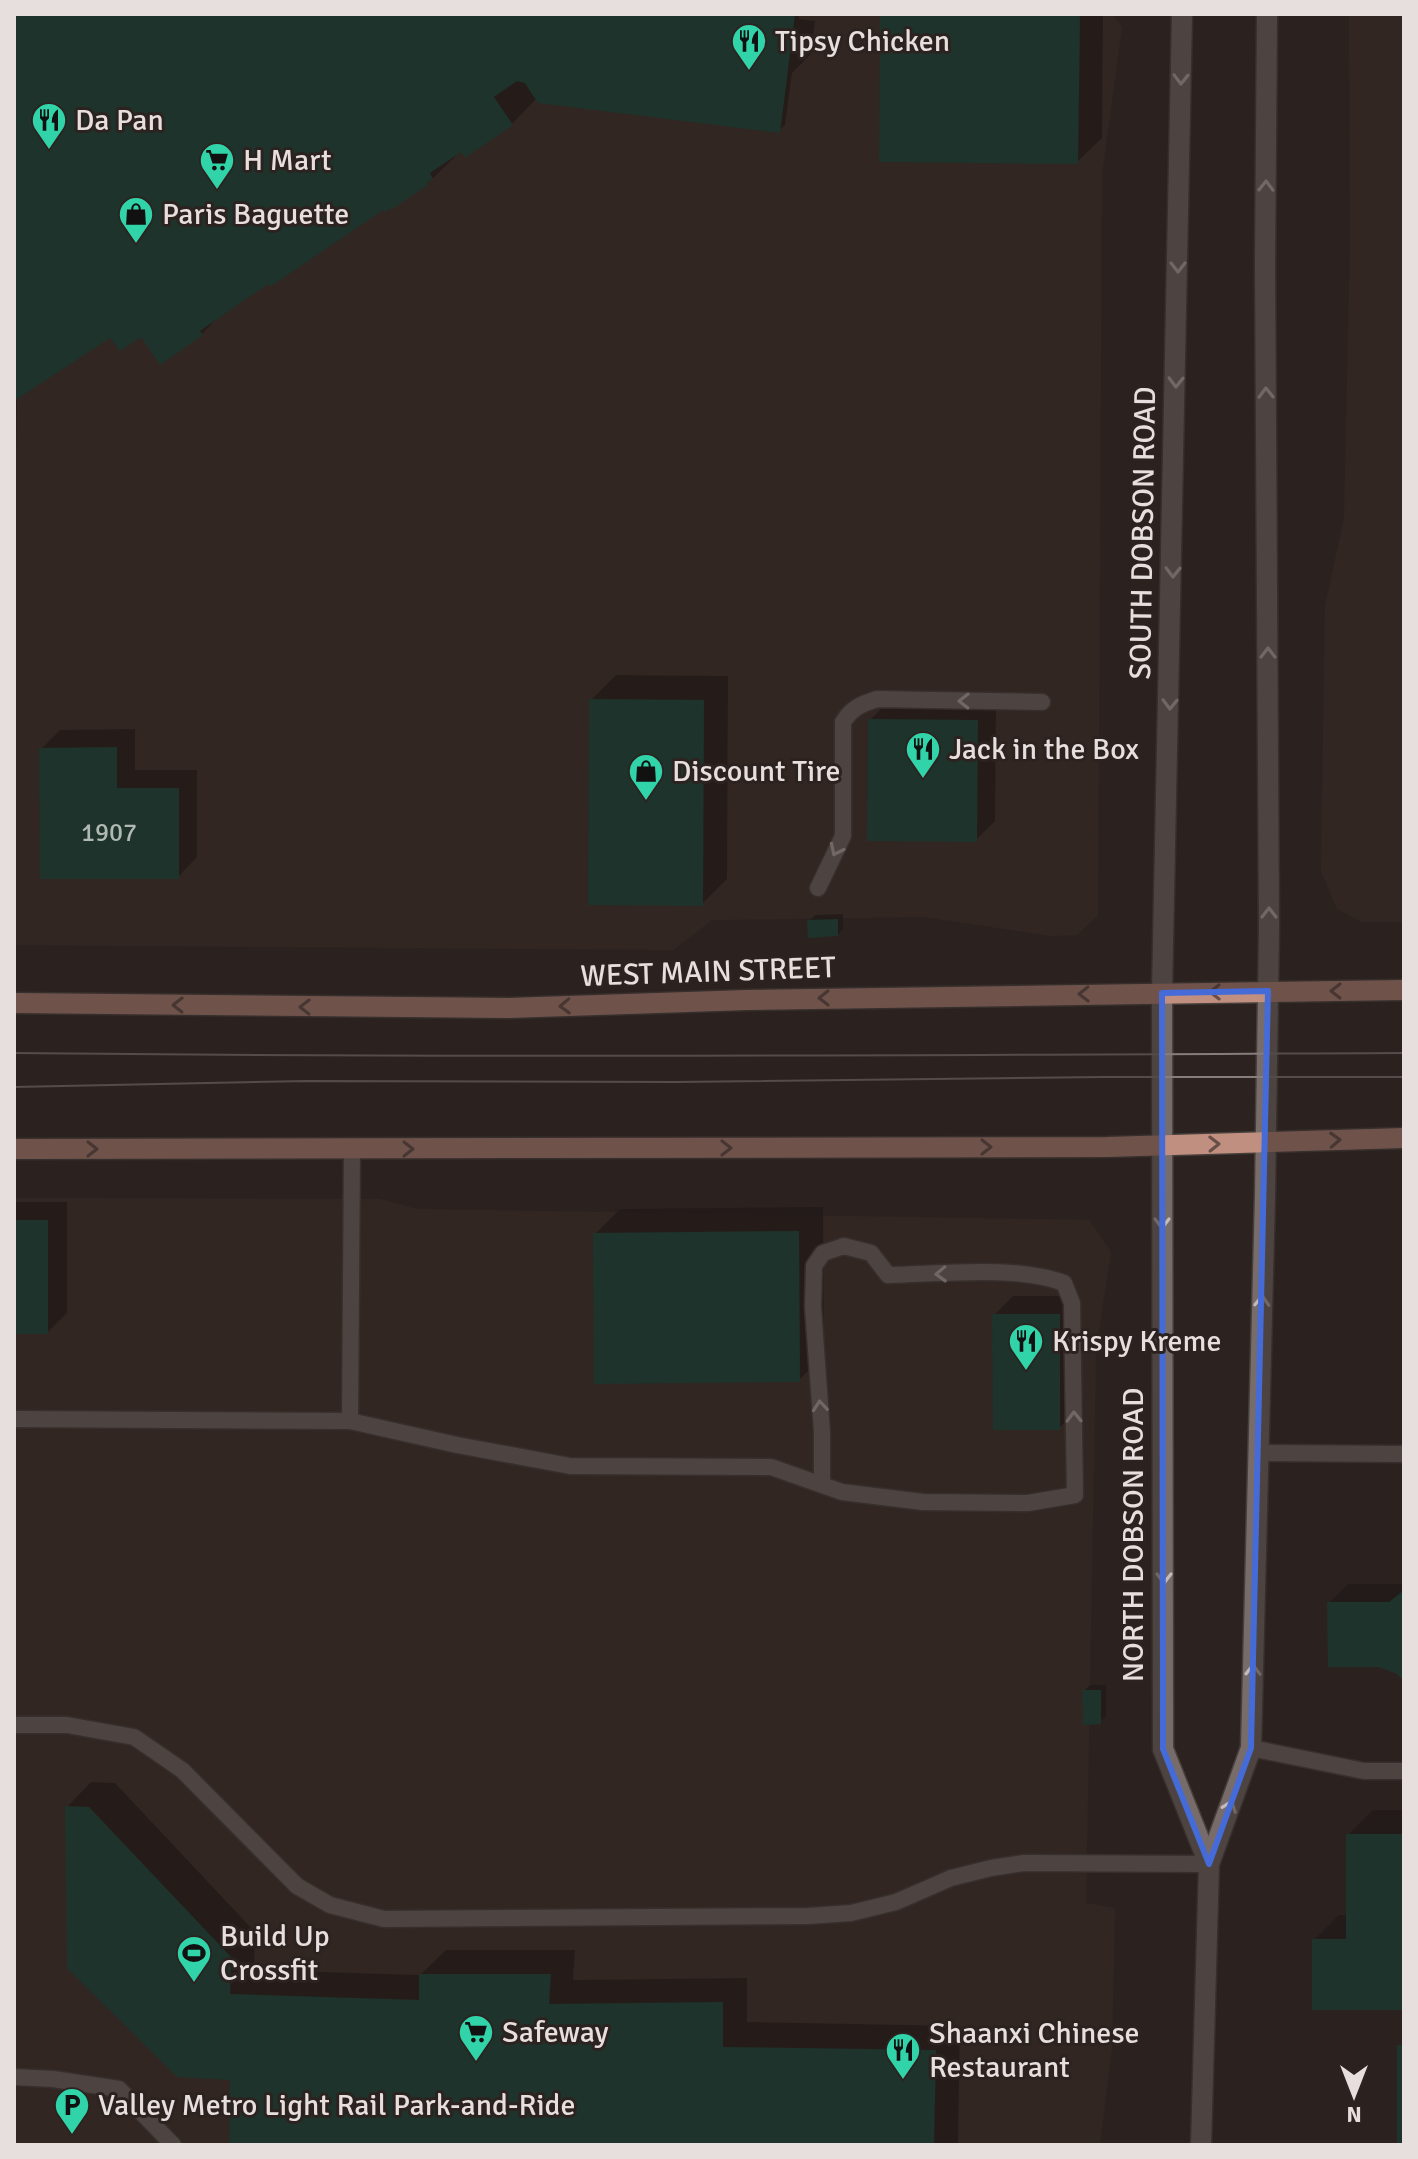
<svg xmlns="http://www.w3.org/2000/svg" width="1418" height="2159" font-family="Signika,sans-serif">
<rect width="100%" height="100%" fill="#2c2320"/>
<g fill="#392a25">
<path d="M14,14h1098l10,13 -20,147 -4,741 -21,20 -26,1 -126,-19 -213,3 -39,30 -659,-5z"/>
<path d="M1349,14h55v908h-42l-25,-13 -16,-38 4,-265 19,-88 6,-271z"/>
<path d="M14,1198l366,1 37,10 672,11 22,32 -15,97 -10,554 29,5 -3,139 -12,98h-1086z"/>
</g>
<g fill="#0007">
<path d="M14,14h785v5l16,2 -4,33 -19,19 -7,52 -6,6 -242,-33 -25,26 -50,26 -34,33 -36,24h-9l-114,74 -49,34 -18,19 -91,1 -94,62 -3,164z"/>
<path d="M882,14h221l-1,124 -25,24z"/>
<path d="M616,675l112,1 -1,203 -25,25 -111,-204z"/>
<path d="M889,701h107l-1,120 -19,19 -106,-120z"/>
<path d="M135,729v41h62v87l-19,20 -137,-128 19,-19z"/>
<path d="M843,914v15l-5,6 -29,-14 6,-6z"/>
<path d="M14,1202h53v111l-19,19h-34z"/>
<path d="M823,1207l1,148 -25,25 -204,-146 25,-25z"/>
<path d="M1013,1296h66v113l-20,19 -65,-113z"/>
<path d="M1348,1584h56v94l-75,-75z"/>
<path d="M1090,1685h16v31l-6,6 -16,-31z"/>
<path d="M91,1782l24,1 140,149 -1,38 166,5 26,-25h129l-2,30 174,-2v44l213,4 -2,119h-727l1,-67 -165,-271z"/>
<path d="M1373,1810h31v198l-90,-68 25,-25h9v-80z"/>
</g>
<g fill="#0c4838">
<path d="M14,14h781l-15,119 -242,-30 -13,-20 -8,-2 -23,16 19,28 -48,33 -4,-6 -31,21 3,6 -6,4 2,1 -38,26 -1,-2 -6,5 -1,-3 -113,77 -2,-3 -68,47 3,4 -43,30 -19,-28 -21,14 -10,-13 -96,63z"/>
<path d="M880,14h200l-2,150 -199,-2z"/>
<path d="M589,699l115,1 -1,206 -115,-1z"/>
<path d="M868,719l110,1 -1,122 -110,-1z"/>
<path d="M117,747v41h62v91h-139l-1,-131z"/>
<path d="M838,919v17l-30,2 -1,-18z"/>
<rect x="14" y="1220" width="34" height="114"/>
<path d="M799,1231l1,151 -206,2 -1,-151z"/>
<path d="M992,1314h68v116h-67z"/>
<path d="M1404,1590v91l-7,-7 -18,-7h-51l-1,-65h62z"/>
<path d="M1082,1690h19v34l-18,1z"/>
<path d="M65,1806l24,1 142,150 -1,37 189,6v-26h132l-2,30 174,-2v45l213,3 -2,95h-705l1,-65 -53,-3 -110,-109z"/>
<path d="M1346,1834h58v176h-92v-71h34z"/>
<rect x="1397" y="2045" width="7" height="100"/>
</g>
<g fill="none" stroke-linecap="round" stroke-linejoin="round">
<g stroke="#463f3c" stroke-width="19">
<g id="lane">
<path d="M818,888l25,-52v-114c9,-14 18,-18 34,-23l165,3"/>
<path d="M14,1419l336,2 107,24 113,21 201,1 71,25 81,10 105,1 47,-8 -3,-192 -8,-20c-49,-18 -124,-9 -176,-8l-17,-22 -27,-7 -21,7 -9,13 -1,41 9,125v52"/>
<path d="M350,1421l2,-272"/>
<path d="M1258,1453l146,1"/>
<path d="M14,1725h53l67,12 48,33 115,116 33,19 54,14 424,-3 43,-3 45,-11 55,-24 40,-10 33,-5 185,1"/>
<path d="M1251,1748l113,23h40"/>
<path d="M14,2077l39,2 66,10 54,56"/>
</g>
</g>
<g stroke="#463f3c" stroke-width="23">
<g id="secondary">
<path d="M1182,14l-20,979 1,756 46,115"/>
<path d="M1201,2145l8,-281 42,-116 14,-553 4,-267 -4,-664 2,-250"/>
</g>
</g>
<g stroke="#463f3c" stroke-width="23">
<g id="primary">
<path d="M14,1003l494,5 239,-8 657,-10"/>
<path d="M14,1149l1093,-2 297,-9"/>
</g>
</g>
<use href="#lane" stroke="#776c69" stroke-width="16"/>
<use href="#secondary" stroke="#776c69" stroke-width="20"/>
<use href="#primary" stroke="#c18f7f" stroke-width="20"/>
<g stroke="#867e7c" stroke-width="2">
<path d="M14,1053c463,5 927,2 1390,0"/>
<path d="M14,1087l292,-6 369,1 427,-5h302"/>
</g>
</g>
<defs><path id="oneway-chevron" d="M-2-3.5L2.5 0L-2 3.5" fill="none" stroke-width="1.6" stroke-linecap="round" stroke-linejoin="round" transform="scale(2)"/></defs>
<g stroke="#c5bcba">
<use href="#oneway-chevron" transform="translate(1181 79) rotate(91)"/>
<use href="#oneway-chevron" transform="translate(1266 186) rotate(-89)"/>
<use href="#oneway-chevron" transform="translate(1178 267) rotate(90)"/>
<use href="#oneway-chevron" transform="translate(1176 382) rotate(91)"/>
<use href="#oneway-chevron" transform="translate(1266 393) rotate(-91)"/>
<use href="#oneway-chevron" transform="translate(1173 572) rotate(91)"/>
<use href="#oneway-chevron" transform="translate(1268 653) rotate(-90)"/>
<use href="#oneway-chevron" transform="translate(964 701) rotate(-179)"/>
<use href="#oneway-chevron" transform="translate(1170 704) rotate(91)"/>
<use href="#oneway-chevron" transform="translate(836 850) rotate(116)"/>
<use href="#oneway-chevron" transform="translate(1269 913) rotate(-90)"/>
<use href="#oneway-chevron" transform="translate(1162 1223) rotate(90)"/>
<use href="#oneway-chevron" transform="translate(941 1274) rotate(178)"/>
<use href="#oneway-chevron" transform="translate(1262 1301) rotate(-88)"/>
<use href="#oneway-chevron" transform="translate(820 1406) rotate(-95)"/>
<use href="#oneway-chevron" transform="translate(1074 1417) rotate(-91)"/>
<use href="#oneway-chevron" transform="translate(1164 1578) rotate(90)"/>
<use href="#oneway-chevron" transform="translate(1253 1670) rotate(-89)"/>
<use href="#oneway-chevron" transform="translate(1230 1806) rotate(-70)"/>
</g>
<g stroke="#684e46">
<use href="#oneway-chevron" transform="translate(1336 991) rotate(180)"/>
<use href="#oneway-chevron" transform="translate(1215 992) rotate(179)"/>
<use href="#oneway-chevron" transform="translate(1084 994) rotate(179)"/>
<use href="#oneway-chevron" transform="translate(824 998) rotate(179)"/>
<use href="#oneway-chevron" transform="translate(178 1005) rotate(-179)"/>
<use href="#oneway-chevron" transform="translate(565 1006) rotate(178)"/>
<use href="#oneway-chevron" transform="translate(305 1007) rotate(-179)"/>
<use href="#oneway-chevron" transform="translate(1335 1140) rotate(-2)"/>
<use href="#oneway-chevron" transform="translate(1214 1144) rotate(-1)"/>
<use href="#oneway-chevron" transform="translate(986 1147)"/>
<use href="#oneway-chevron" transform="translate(726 1148)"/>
<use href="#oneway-chevron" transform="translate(92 1149)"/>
<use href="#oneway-chevron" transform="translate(408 1149)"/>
</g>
<path d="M0 0H1418V2159H0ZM1268,991l-17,757 -42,116 -46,-115 -1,-756z" fill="#2c2320" fill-opacity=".55" fill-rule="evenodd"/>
<path fill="none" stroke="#456bd9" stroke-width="6" stroke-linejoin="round" d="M1268,991l-17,757 -42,116 -46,-115 -1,-756z"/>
<defs>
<g id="restaurant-pin" transform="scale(1.8)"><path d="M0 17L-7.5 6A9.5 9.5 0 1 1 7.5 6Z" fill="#31d4a9" stroke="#2c2320"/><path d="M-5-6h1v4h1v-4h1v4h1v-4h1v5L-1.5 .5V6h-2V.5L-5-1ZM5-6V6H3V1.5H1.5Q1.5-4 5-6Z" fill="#111"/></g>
<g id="supermarket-pin" transform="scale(1.8)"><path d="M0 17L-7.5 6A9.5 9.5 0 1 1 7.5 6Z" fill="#31d4a9" stroke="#2c2320"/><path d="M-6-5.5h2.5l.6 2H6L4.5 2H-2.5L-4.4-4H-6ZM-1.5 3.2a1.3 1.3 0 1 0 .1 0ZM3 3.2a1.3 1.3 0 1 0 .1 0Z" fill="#111"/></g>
<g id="shop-pin" transform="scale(1.8)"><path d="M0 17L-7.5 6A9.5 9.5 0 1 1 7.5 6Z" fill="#31d4a9" stroke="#2c2320"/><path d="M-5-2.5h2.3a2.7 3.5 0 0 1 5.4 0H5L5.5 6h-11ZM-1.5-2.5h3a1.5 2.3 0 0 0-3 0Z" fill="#111"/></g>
<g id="stadium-pin" transform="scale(1.8)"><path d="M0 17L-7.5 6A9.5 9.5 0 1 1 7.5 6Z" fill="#31d4a9" stroke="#2c2320"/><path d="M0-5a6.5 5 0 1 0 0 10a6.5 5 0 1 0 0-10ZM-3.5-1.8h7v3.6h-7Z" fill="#111"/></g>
<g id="parking-pin" transform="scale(1.8)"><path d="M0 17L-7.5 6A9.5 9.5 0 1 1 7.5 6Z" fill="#31d4a9" stroke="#2c2320"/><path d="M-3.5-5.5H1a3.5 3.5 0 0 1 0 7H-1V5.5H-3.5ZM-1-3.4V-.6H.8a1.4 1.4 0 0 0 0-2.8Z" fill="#111"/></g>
</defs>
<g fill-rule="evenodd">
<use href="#restaurant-pin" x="749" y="41"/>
<use href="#restaurant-pin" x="49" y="120"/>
<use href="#supermarket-pin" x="217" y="160"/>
<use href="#shop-pin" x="136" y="214"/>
<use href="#restaurant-pin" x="923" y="749"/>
<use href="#shop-pin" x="646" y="771"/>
<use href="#restaurant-pin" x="1026" y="1341"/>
<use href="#stadium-pin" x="194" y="1953"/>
<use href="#supermarket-pin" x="476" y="2032"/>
<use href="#restaurant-pin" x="903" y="2050"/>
<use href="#parking-pin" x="72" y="2105"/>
</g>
<g text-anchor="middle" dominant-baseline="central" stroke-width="6" stroke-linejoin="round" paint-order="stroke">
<g font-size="26" fill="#b0b9b4">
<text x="109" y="833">1907</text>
</g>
<g font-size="30" fill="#e6dfdd" stroke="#2c2320" text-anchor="start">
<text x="775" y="41">Tipsy Chicken</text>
<text x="75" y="120">Da Pan</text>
<text x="243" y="160">H Mart</text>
<text x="162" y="214">Paris Baguette</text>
<text x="949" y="749">Jack in the Box</text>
<text x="672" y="771">Discount Tire</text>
<text x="1052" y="1341">Krispy Kreme</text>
<text x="220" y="1936">Build Up<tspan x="220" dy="34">Crossfit</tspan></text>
<text x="502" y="2032">Safeway</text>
<text x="929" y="2033">Shaanxi Chinese<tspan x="929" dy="34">Restaurant</tspan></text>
<text x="98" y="2105">Valley Metro Light Rail Park-and-Ride</text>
</g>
<g font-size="30" fill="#e6dfdd" stroke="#2c2320">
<text transform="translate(1143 533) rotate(-89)">SOUTH DOBSON ROAD</text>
<text transform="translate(708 972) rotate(-2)">WEST MAIN STREET</text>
<text transform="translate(1133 1535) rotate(-90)">NORTH DOBSON ROAD</text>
</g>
</g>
<rect width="1418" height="2159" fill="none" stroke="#e6dfdd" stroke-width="32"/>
<g transform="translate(1354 2095) rotate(180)" stroke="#2c2320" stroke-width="6" paint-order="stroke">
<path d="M0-6L14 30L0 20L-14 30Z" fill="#e6dfdd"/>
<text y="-12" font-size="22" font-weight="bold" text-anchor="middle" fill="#e6dfdd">N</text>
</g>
</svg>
